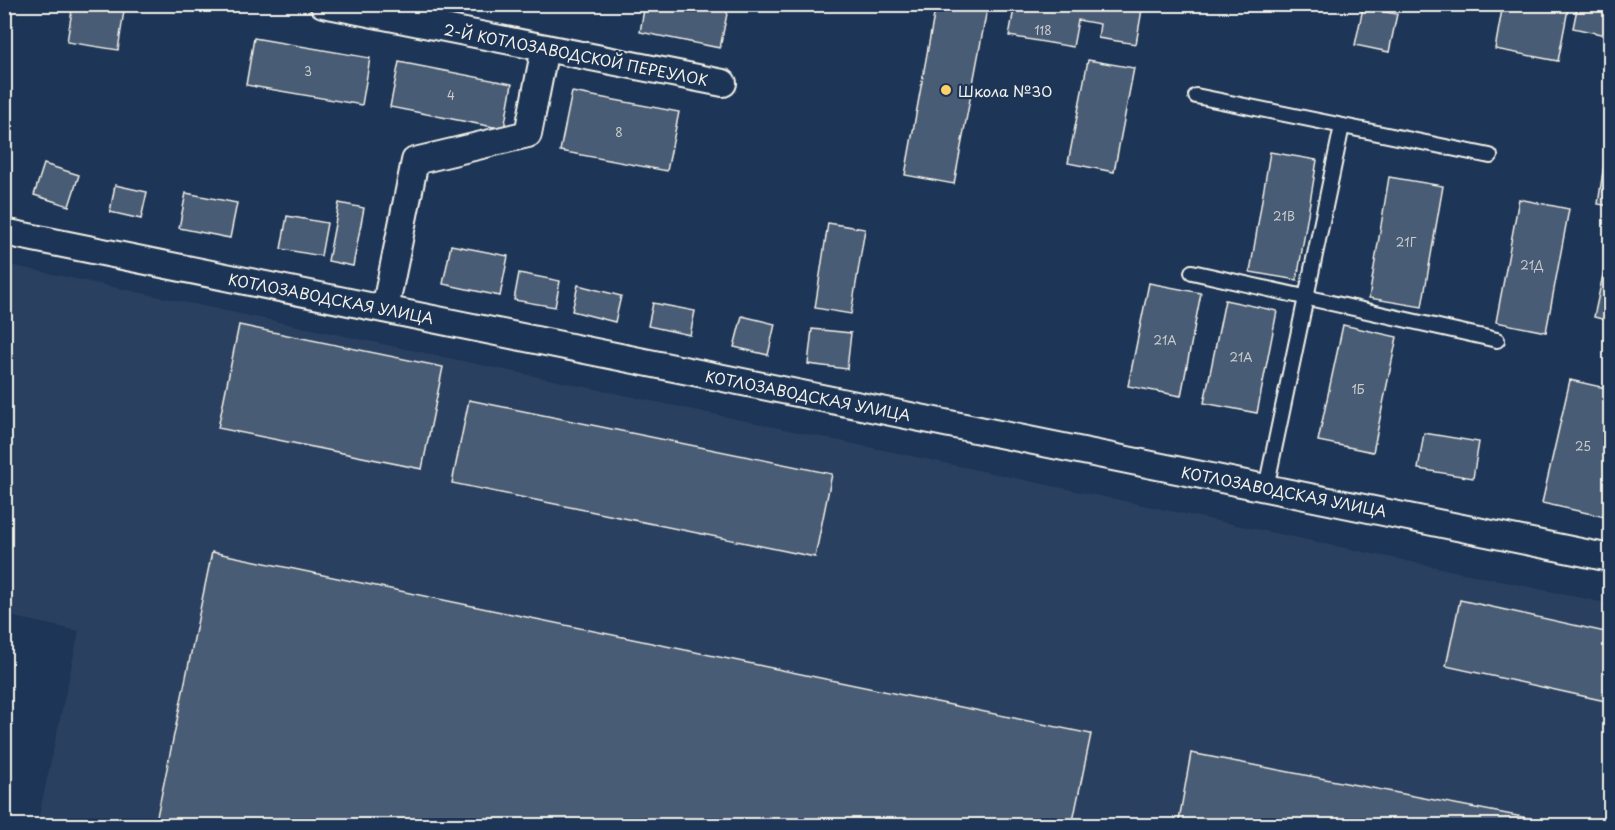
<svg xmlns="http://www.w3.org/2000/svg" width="1615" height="830" font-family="'Playpen Sans',sans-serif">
<rect width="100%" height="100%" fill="#1d3557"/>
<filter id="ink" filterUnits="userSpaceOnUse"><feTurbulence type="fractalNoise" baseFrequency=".0167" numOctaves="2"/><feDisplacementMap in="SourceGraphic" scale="12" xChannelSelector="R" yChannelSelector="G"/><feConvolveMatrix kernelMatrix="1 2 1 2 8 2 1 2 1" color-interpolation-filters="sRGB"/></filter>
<g filter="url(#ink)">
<path fill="#2a4060" d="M5,264l1605,340v221h-1573l42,-194 -74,-16z"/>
<g fill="#485b74" stroke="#f4f1e8" stroke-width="1.5">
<path d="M73,4h52l-7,46 -51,-8z"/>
<path d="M482,4h36l-1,7z"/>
<path d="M645,4h84l-9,44 -80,-16z"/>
<path d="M936,4h52l-34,180 -49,-9z"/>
<path d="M989,4h154l-7,40 -38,-6 2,-14 -22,-4 -5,27 -64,-11 5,-27z"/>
<path d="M1503,4h66l-11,57 -63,-12z"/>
<path d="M1578,4h32v32l-37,-8z"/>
<path d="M1363,8l34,6 -8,38 -34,-7z"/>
<path d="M254,38l116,20 -8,47 -116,-20z"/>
<path d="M1088,60l46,8 -20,104 -46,-9z"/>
<path d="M399,62l113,22 -8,45 -114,-22z"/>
<path d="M572,92l107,20 -12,59 -107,-20z"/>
<path d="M1610,126v80l-12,-2z"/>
<path d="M1270,152l47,8 -20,120 -47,-8z"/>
<path d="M44,164l35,11 -10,31 -35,-11z"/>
<path d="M1389,177l54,9 -21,121 -53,-9z"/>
<path d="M115,185l32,7 -6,27 -31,-7z"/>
<path d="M186,193l51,10 -7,35 -51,-10z"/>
<path d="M1519,199l50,10 -23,123 -50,-10z"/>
<path d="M339,203l25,5 -11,58 -25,-5z"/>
<path d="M287,216l40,7 -6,33 -40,-7z"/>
<path d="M828,223l37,6 -14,85 -36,-6z"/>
<path d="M1610,242v79l-16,-4z"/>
<path d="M451,245l57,11 -8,40 -57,-12z"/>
<path d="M519,273l41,8 -5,26 -41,-7z"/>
<path d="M1149,283l52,10 -20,103 -53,-10z"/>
<path d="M578,285l43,11 -6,26 -43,-11z"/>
<path d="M1225,300l52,11 -20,102 -53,-10z"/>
<path d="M653,303l42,8 -5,24 -42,-9z"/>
<path d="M742,316l33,8 -7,31 -34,-8z"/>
<path d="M239,325l204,42 -21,102 -204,-41z"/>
<path d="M1343,325l54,12 -24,115 -55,-11z"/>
<path d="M812,329l39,4 -4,36 -39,-5z"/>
<path d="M1570,380l40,9v129l-68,-15z"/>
<path d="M469,400l363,74 -17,83 -363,-74z"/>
<path d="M1424,433l55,9 -6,36 -55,-9z"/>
<path d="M212,552l879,182 -19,92h-917z"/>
<path d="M1460,600l150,33v69l-164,-36z"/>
<path d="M1191,753l378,73h-391z"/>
<path d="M4,792l7,2 -7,30z"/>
</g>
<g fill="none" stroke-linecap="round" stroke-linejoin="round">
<g stroke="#f4f1e8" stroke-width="18">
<g id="service">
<path d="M1196,96l294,60"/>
<path d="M1192,272l305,68"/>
<path d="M1266,488l76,-362"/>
</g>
</g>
<g stroke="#f4f1e8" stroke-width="30">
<g id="minor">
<path d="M323,4l400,79"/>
<path d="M4,232l1606,326"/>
<path d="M385,309l30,-148 113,-27 17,-86"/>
</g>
</g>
<use href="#service" stroke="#1d3557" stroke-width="14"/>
<use href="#minor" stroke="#1d3557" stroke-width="26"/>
</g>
</g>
<circle fill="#ffd166" stroke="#1d3557" stroke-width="2" cx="946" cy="90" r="6"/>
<g text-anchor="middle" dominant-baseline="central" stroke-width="4.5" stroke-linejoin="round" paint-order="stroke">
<g font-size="12" fill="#c9cccb">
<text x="1043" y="30">118</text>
<text x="308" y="71">3</text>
<text x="451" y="95">4</text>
<text x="619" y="132">8</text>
<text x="1284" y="216">21В</text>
<text x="1406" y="242">21Г</text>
<text x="1532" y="265">21Д</text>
<text x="1165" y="340">21А</text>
<text x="1241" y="357">21А</text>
<text x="1358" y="389">1Б</text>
<text x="1583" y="446">25</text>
</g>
<g font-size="15" fill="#f4f1e8" stroke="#1d3557">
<text transform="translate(576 54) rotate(11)">2-Й КОТЛОЗАВОДСКОЙ ПЕРЕУЛОК</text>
<text transform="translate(331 298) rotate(11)">КОТЛОЗАВОДСКАЯ УЛИЦА</text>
<text transform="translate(808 395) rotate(11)">КОТЛОЗАВОДСКАЯ УЛИЦА</text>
<text transform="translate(1284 491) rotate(11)">КОТЛОЗАВОДСКАЯ УЛИЦА</text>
</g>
<g font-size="15" fill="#f4f1e8" stroke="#1d3557" text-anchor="start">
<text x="958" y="90">Школа №30</text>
</g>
</g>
<rect width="1615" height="830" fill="none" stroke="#1d3557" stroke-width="24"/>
<rect x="12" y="12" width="1591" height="806" fill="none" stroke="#f4f1e8" stroke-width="2" filter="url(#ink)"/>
</svg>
